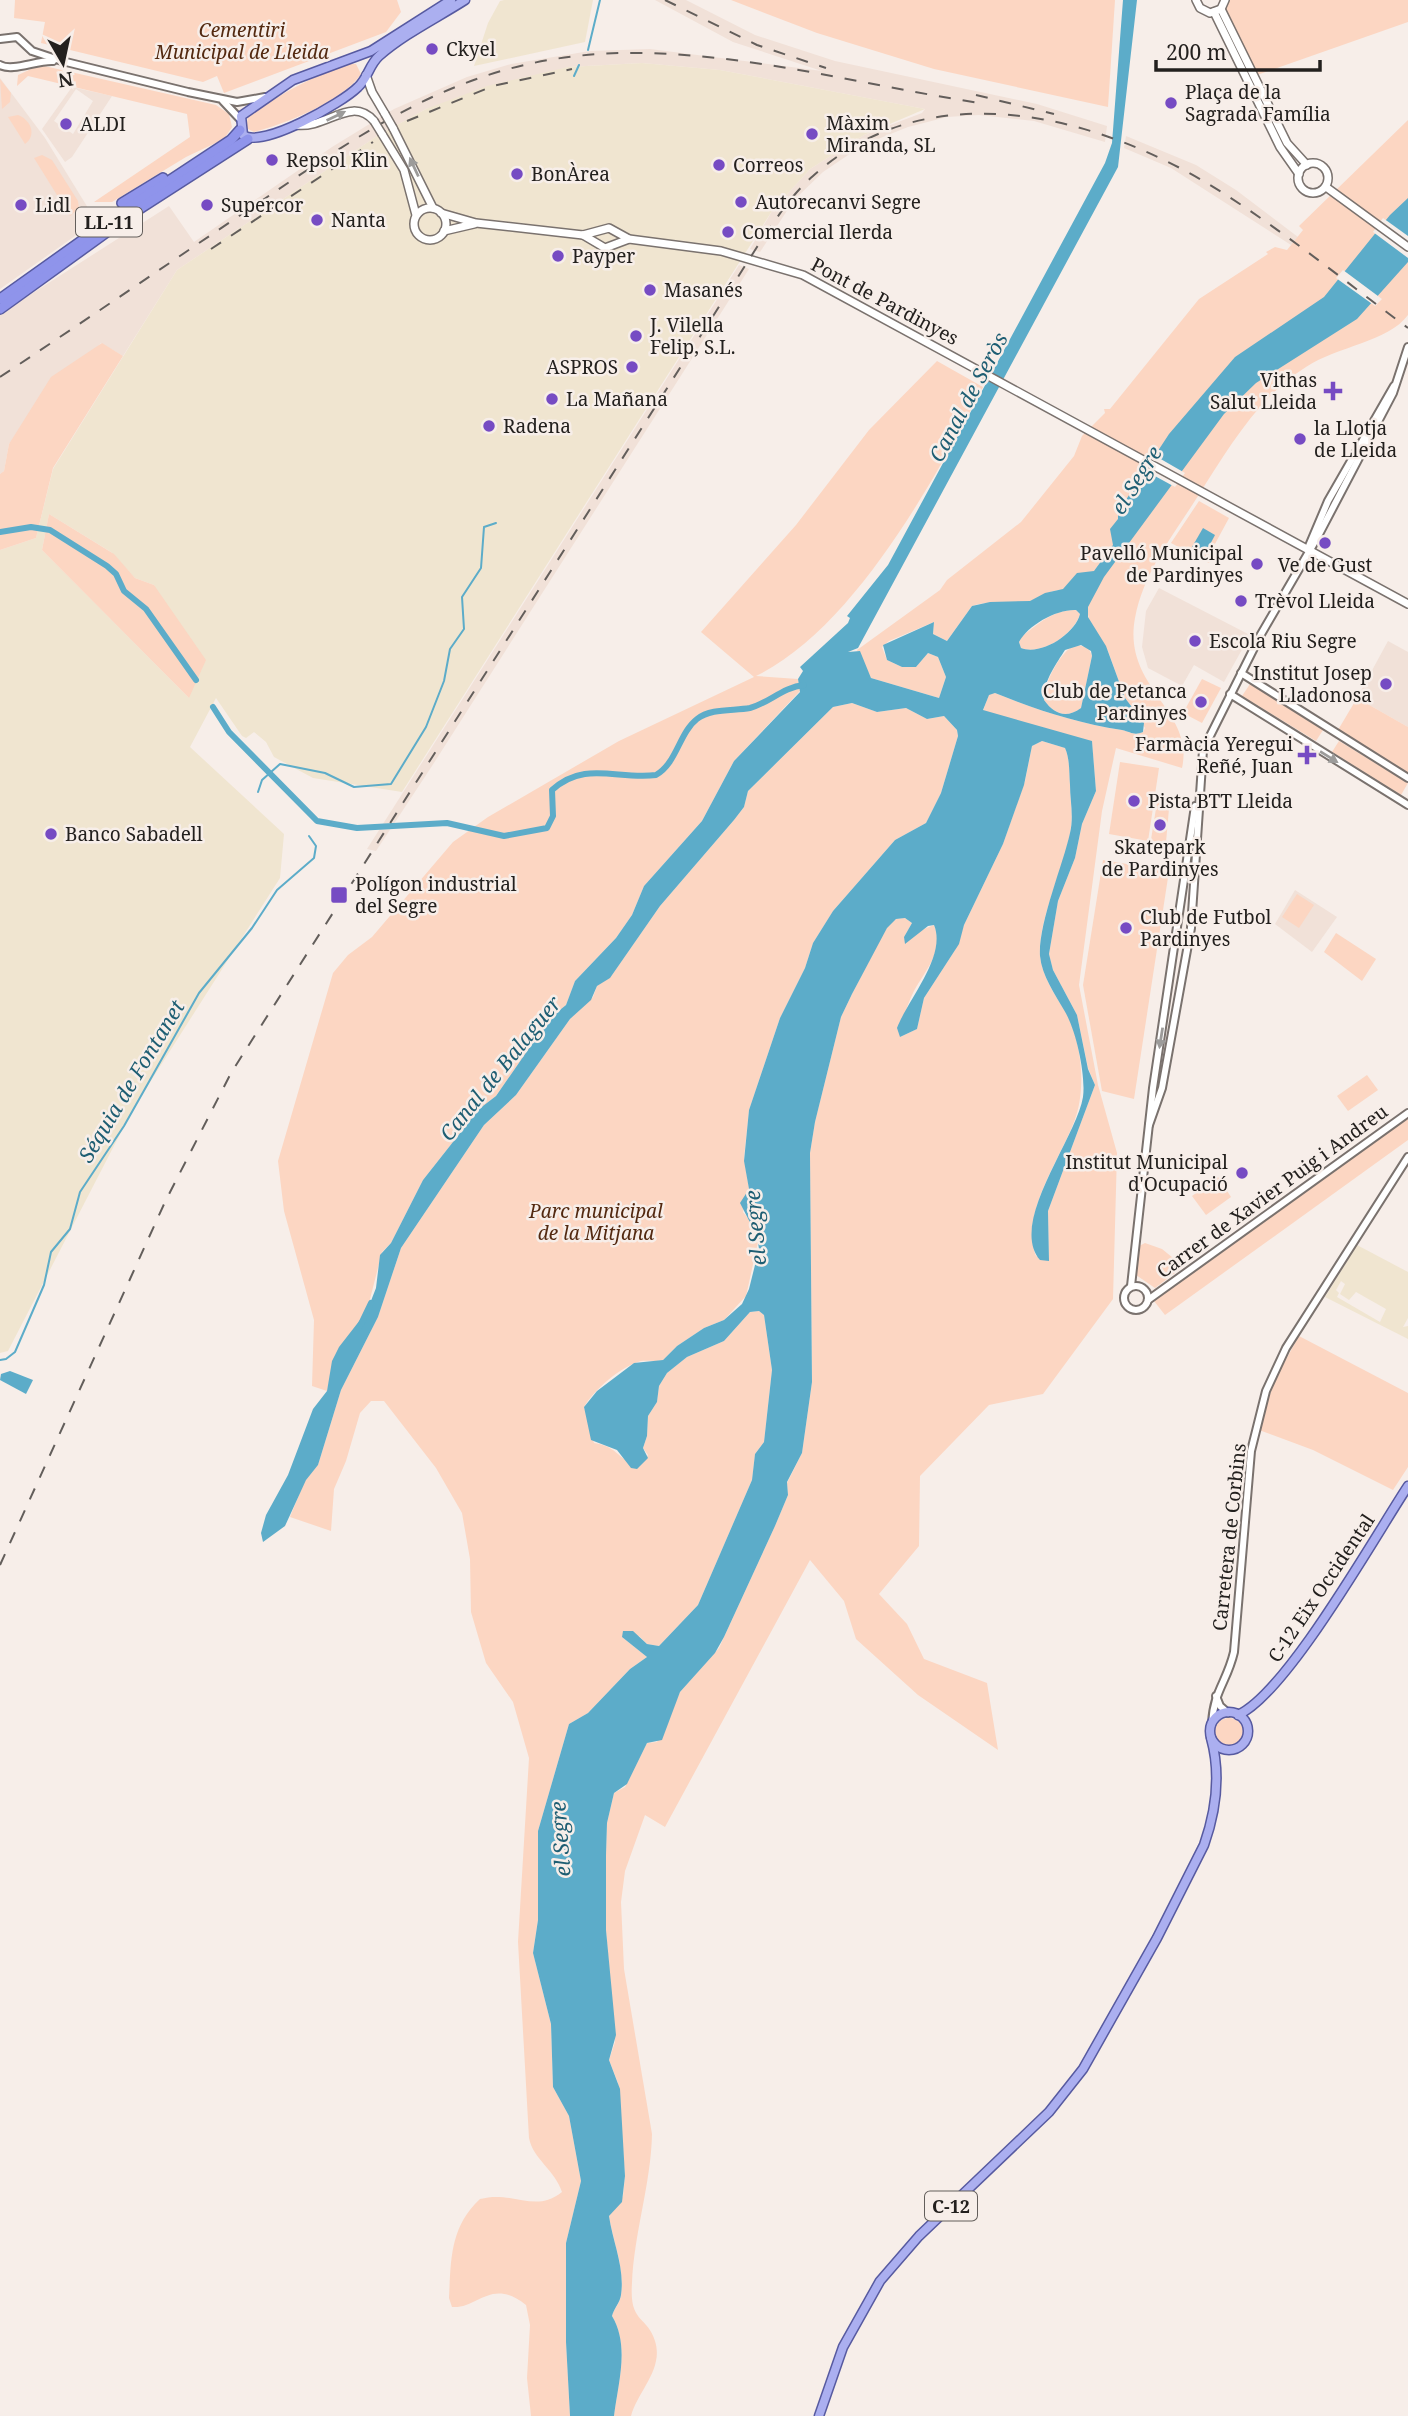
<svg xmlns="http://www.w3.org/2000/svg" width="1408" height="2416" font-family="'Noto Serif',serif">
<rect width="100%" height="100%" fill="#f7eee9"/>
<g fill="#f1e1d8" fill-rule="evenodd">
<path d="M655,0h31l69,35 80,26 202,43 70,22 -2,16 -71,-21 -55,-6 -32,2 -39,10 -45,18 -40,27 -29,28 -34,52 -10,-3 22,-38 38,-42 54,-34 58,-22 3,-4 -205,-39 -78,-7 -74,4 -142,42 -49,27 -200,134 -54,86 -22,-13 -92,101 -5,27 -4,3v-160l169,-108 25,36 138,-95 62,-38 73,-32 44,-13 79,-13 60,-2 172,22 -89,-29z"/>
<path d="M0,78l45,60 51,83 -96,68z"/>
<path d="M72,87l40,9 -40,61 -7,5 -23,-33zM76,89l17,12 -20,33 -19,-13z"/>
<path d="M1126,136l70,29 40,25 62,47 -7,8 -120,-77 -47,-20z"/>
<path d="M739,265l10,4 -317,497 -56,85 -9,-2z"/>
<path d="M1159,588l91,47 -26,47 -30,-17 -12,21 -34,-18 -6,-21 4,-36z"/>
<path d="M1388,641l20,11v75l-51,-29z"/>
<path d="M1295,890l42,27 -25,35 -37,-28z"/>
</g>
<g fill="#f0e5d0" fill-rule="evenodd">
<path d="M504,0h89l-8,42 -111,24 14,-43 12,-22z"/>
<path d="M642,63l78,7 205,39 -61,26 -54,34 -38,42 -370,581 -89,-14 -39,-21 -8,-15 -12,-10 -8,6 -4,-2 -26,-38 -26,49 94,87 -4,44 -147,231 -125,242 -8,2v-803l36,-12 17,-69 124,-199 200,-134 49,-27 61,-23 81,-19zM49,514l62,38 24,26 19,7 35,113 -147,-148z"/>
<path d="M1357,1245l51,27v46l-5,9 5,-1v13l-83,-42zM1341,1281l4,3 -5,10 9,6 7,-8 30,17 -6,13 -43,-25 2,-4 -3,-3z"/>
</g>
<g fill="#fcd6c2">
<path d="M15,0h382l4,12 -15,20 -162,61 -7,-17 -14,6 -162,-39 4,-21 -31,-4z"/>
<path d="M731,0h384l-7,107 -174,-38 -117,-36z"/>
<path d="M1219,0h189v22l-154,54z"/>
<path d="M350,64h6l5,10c-18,27 -76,50 -107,58l-8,-4 2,-11c32,-23 64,-41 102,-53z"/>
<path d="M40,65l176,40 13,9 3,13 -8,12 -38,18 -74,45h-18l96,-65 -3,-23 -159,-38 -11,10 1,-11z"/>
<path d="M0,79l11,14 -1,9 -8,7z"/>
<path d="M18,115c13,5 19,20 7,29l-17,-27z"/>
<path d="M1408,120v195c-20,27 -70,31 -102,52 -48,30 -78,82 -108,129 -25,40 -54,75 -63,122 -13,70 60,92 47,150l-66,-20 -14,63 -23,174 19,100 19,68 -4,146 -70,95 -54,11 -69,71 -1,70 -40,48 28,30 17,35 63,24 11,67 -80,-55 -62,-56 -12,-38 -34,-41 -145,267 -20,-12 -20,56 -4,31 3,67 28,165c-1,50 -18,99 -20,149 -3,41 15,32 23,58 9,28 -17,50 -24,75h-17c4,-33 16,-70 -2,-100 2,-8 8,-12 9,-21 4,-27 -8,-53 -12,-79l14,-20 2,-20 -7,-93 -9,-23 6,-18 -9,-112v-75l1,-32 7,-30 11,-6 22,-44 10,-1 23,-50 39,-44 56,-122 13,-31 -1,-12 15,-30 10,-71 -2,-229 5,-31 26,-105 11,-23 34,-66 10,-9 9,-1 7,5 -8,14 30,-12c11,27 -10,46 -21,68 -7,14 -10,28 -13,44l17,-8 7,-31 31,-48 9,-25 39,-81 22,-63 7,-35 10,-5 23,7c5,11 4,25 5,37 0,13 3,29 1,42 -5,39 -33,90 -31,129 2,19 14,38 24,53 18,30 23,81 10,113 -14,37 -55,94 -38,134l13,5 -1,-50 47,-126 -7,-17 -11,-53 -24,-45 -4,-16 9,-53 17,-43 7,-34 14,-33 -4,-49 -109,-31 6,-17 6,-1c42,17 82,30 127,37 9,2 12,6 21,2l2,-4 -20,-30 -17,-47 -19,-31 -2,-11 -29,-19c-12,2 -20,9 -31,12 -19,3 -37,-2 -55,4l-25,35 -14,-7 1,-12 -45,19 -7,6 5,13 15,7h14l12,-14 10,4 8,20 -7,21 -68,-20 -14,-28 83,-60 7,-10 74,-58 53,-66 8,-20 23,-23 -1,-4h6l89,-110 69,-45 -2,-2 9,-5 12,3 16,-20 -4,-4z"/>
<path d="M42,155l10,5 26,41 1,7 -9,8 -36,-58z"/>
<path d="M102,343l21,13 -70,112 -17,70 -36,12v-76l4,-3 5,-27 42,-67z"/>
<path d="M937,361l46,26c-49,94 -130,242 -227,289l42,3 2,12 -66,70 -32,60 -58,65 -12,29 -16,23 -41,43 -9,24 -16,13 -54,78 -17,13 -56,71 -32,63 -9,9 -15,59 -32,44 -8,36 -15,-5 2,-66 -30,-109 -6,-50 55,-188 15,-18 24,-18 81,-95 35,-25 131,-76 135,-64 -53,-45 95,-107 73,-95z"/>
<path d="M1199,501l30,17 -20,37 3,3 -3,5 -38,-20z"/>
<path d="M49,514l65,40 21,24 19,7 52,75 -17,38 -147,-148z"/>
<path d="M1076,610l4,4c-6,20 -38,42 -59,34l-2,-6 2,-5c17,-13 33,-28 55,-27z"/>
<path d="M1076,645l12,2 4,9 -11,52c-15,11 -27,6 -37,-8 -2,-14 18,-52 32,-55z"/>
<path d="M1202,679l19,9 -19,35 -19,-10z"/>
<path d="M1250,684l73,46 -7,11 -74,-45z"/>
<path d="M1357,698l51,29v46l-70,-43z"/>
<path d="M852,703l25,9 29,-4 21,11 17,-3 13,14 1,6 -17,57 -15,30 -31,17 -62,71 -20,32 -8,25 -25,50 -31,92 -5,48 5,31 -6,23 8,10 7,20 -12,54 -22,24 -20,8 -27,18 -14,14c-7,2 -15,0 -22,1 -20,5 -47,29 -57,46l10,36c24,3 26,19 45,24l9,-12 -5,-7 4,-12 1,-20 9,-14 2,-16 8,-13 20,-16 37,-16 26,-29 9,-1 5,4 8,55 -8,72 -9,12 -3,26 -54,125 -39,41 -12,-2 -8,-8 -17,1 25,20 -17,12 -42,44 -19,11 -31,107v89l-5,33 18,71 2,63 16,29 12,65 -15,62v99l4,74h-39l-4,-38 3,-53 -4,-20c-35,-28 -48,4 -74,2l-3,-9c2,-39 1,-71 31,-99 33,-9 55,15 82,-7 -7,-22 -29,-33 -33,-54l-11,-196 11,-184 -16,-56 -27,-39 -15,-51 -1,-53 -8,-46 -26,-45 -52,-67h-13l-11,12 -14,48 -12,28 -3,42 -41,-14 15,-37 13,-15 23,-75 37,-73 23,-69 83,-123 32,-30 54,-76 23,-22 4,-11 15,-11 48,-69 74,-86 10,-13 4,-16 85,-84z"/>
<path d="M1339,741l69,42 -7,12 -69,-43z"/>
<path d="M1120,762l39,6 -11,73 -39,-7z"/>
<path d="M1158,796l12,1 -5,57 -16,-2z"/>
<path d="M1103,860l66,11 -35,228 -32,-8 -19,-106z"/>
<path d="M1297,894l17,11 -15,23 -17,-11z"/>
<path d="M1336,933l40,26 -14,22 -38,-29z"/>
<path d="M1367,1075l11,15 -30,21 -11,-15z"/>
<path d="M1408,1117v23l-243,175 -11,-14z"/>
<path d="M1218,1177l13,20 -25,18 -14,-19z"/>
<path d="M1145,1243l17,6 16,13 -3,3 4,5 -24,18 -19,-13 3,-29z"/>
<path d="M1299,1336l109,57v74l-15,23 -80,-40 -54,-20 15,-49z"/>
<circle cx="1229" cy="1732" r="14"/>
</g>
<g fill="#5cacc9" fill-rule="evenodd">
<path d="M1123,0h14l-19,167 -260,481 -10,4 12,-1 11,27 68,20 7,-21 -8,-20 -10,-4 -12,14h-14l-15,-7 -4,-15 51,-23 -1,12 14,7 25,-35 18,-4 40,-1 15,-8 18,-4 14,-16 17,-2 19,-26 -3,-16 8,-10v-7l51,-78 66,-77 89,-60 66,-82 18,-17v64l-51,57 -101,64 -32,31 -120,163 -16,30v10l18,29 19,52 19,25 -1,9c-9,4 -12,0 -21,-2 -45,-7 -85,-20 -127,-37l-6,2 -6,15 109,31 4,50 -14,33 -7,34 -17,43 -9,53 4,16 24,45 11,54 7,16 -47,126 1,50 -9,-1c-32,-37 36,-121 43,-163 3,-22 -7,-68 -19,-87 -9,-16 -22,-34 -24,-54 -2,-32 23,-91 30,-123 4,-16 0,-33 0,-48 -1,-12 0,-26 -5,-37l-23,-7 -10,5 -8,39 -21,59 -39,81 -5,19 -35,54 -7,31 -17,8 -3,-9c11,-29 50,-72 37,-103l-6,1 -23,18 -1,-7 8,-14 -7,-5 -9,1 -9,9 -35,66 -11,23 -26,105 -5,31 2,229 -10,71 -15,29 1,13 -13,31 -51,111 -9,16 -35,39 -18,48 -15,3 -20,41 -13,9 -7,30 -1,32v75l10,105 -7,25 11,29 5,87 -3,26 -13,14c4,27 16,52 12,79 -1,8 -7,13 -9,21 18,30 6,67 2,100h-44l-4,-74v-99l15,-62 -12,-65 -16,-29 -2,-63 -18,-71 5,-33v-89l31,-107 19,-11 42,-44 17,-12 -25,-20 1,-6h10l14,13 12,2 39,-41 54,-125 3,-26 9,-12 8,-72 -8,-55 -5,-4 -9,1 -26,29 -37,16 -20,16 -8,13 -2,16 -9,14 -1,20 -4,12 5,10 -11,11 -6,-1 -14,-18 -26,-10 -7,-33 13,-16 37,-28 29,-3 14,-14 27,-18 20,-8 18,-16 7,-15 10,-40 -2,-13 -17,-33 9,-14 -5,-28 5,-51 31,-92 25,-50 8,-25 20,-32 62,-71 31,-17 15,-30 17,-57 -1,-6 -13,-14 -17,3 -21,-11 -29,4 -25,-9 -19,4 -85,84 -4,16 -10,13 -74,86 -50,72 -13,8 -6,14 -21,19 -54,76 -32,30 -83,123 -23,69 -37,73 -23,75 -12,15 -21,46 -22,16 -2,-9 5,-18 22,-40 25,-66 14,-18 5,-30 7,-14 28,-36 9,-23 4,-33 11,-12 32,-63 56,-71 17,-13 54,-78 16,-13 9,-24 41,-43 16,-23 12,-29 58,-65 32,-60 66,-69 -2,-13 5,-8 -3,-4 48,-44 2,-5 -3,-2 41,-51 217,-402 7,-20zM1076,610l4,4c-5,20 -39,42 -59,34l-2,-6c9,-17 38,-33 57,-32zM1081,645l10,6 1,5 -11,52c-15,11 -27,6 -37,-8 -2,-16 12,-36 21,-50z"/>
<path d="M1203,528l12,7 -10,19 -13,-7z"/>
<path d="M10,1371l23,9 -7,14 -26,-14 1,-6z"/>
</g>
<g fill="#f7eee9">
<path d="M1383,218l25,18v22l-35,-26z"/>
<path d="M1343,270l39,29 -7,7 -39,-28z"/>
<path d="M1152,454l33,19 -10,14 -33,-18z"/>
</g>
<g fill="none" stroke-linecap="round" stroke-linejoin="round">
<g stroke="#5cacc9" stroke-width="2">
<path d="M588,50l12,-50"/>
<path d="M574,76l5,-11"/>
<path d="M258,792l4,-12 18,-16 45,9 29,14 37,-3 35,-57 18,-46 6,-32 14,-20 -2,-32 19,-29 3,-41 12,-4"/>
<path d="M0,1360l6,-1 9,-7 29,-67 7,-33 19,-23 10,-37 44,-66 75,-133 53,-65 25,-38 37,-32 2,-12 -7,-10"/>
</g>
<g stroke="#5cacc9" stroke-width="6">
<path d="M0,532l31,-5 19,3 57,36 9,8 8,17 22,18 50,71"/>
<path d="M213,707l16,25 88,89 40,7 90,-5 57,13 43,-8 6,-12 -1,-26c33,-30 65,-10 104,-15 21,-12 23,-42 41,-56 14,-11 36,-8 53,-11 19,-5 33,-21 54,-23"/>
<path d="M359,1328l12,-25"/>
</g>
<g stroke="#7a726e" stroke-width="10">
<g id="tertiary">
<path d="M0,39l17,-2 15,14 30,10 126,31 49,10 28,-5"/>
<path d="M0,65c12,7 37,-5 53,-4"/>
<path d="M223,101l16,17"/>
<path d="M1309,546l19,-45 66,-115"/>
<path d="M1241,673l167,105"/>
<path d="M1230,694l178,111"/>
<path d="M1149,1125l13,-37 29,-160 12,-178 57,-114 57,-98 76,-145 15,-46"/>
<circle cx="1136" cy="1298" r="12"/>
<path d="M1131,1286l22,-198 42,-282"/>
<path d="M1148,1300l260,-187"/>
<path d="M1216,1696l4,10 8,7"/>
<path d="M1212,1723c2,-33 15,-41 22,-71l17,-201 15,-60 20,-43 122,-191"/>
</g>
</g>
<g stroke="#7a726e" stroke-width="10">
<g id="secondary">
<path d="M1196,0l4,8 10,5 11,-4 4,-9"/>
<path d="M1221,9l66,134 20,22"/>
<path d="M1214,12l66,135 19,27"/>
<path d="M366,75l6,17 13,22"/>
<path d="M296,125c31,4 55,-30 78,-4"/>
<path d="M393,128l40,80"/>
<path d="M382,134l22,36 12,45"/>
<circle cx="1313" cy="178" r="15"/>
<path d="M1326,187l82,60"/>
<circle cx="430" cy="224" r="16"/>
<path d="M441,213l35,10 107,12 26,-7 20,11 92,12 82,24 605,329"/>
<path d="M444,231l30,-7"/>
<path d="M583,235l22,13 24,-9"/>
</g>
</g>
<g stroke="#575aa0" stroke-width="11">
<g id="primary">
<path d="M451,0l-80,51 -78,29 -52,36 2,19c19,14 99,-32 115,-48 10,-9 11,-22 21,-31 25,-22 58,-38 86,-56"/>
<circle cx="1229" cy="1731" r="19"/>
<path d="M1238,1715c49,-22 137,-179 170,-229"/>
<path d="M819,2416l24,-69 37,-66 39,-45 130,-124 34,-43 74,-131 47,-93c12,-34 17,-71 7,-107"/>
</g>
</g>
<g stroke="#575aa0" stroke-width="12">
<g id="trunk">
<path d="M122,203l41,-25"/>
<path d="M0,299l128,-91 103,-68 9,-10"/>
<path d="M0,309l133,-96 115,-74"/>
</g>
</g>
<use href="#tertiary" stroke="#fff" stroke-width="6"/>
<use href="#secondary" stroke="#fff" stroke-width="7"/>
<use href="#primary" stroke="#abaff0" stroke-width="8"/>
<use href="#trunk" stroke="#8f94eb" stroke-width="9"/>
<g stroke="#635e5b" stroke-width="2" stroke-dasharray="12 12" stroke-linecap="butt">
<path d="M665,0l92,45 69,23"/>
<path d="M976,95l78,19"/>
<path d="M407,121l86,-35 79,-17"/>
<path d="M211,249l162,-107"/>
<path d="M0,377c80,-53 159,-107 239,-161 134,-90 232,-166 404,-163 115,2 229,34 343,51"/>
<path d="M0,1565l165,-363 66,-129 526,-826c17,-25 33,-51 56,-71 114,-103 278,-63 397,9 69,42 133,95 198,143"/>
</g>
<g stroke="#7a726e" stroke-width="10" stroke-linecap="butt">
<g id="secondary-bridge">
<path d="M385,114l8,14"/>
<path d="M374,121l8,13"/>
</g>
</g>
<use href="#secondary-bridge" stroke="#fff" stroke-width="7"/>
</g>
<defs><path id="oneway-solid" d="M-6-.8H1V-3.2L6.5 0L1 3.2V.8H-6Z" transform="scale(1.75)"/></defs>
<g fill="#9c9b9a">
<use href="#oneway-solid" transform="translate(336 116) rotate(-26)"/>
<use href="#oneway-solid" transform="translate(414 167) rotate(-115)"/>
<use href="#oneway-solid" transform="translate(1329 757) rotate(32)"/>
<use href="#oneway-solid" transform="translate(1161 1038) rotate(99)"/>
</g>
<g fill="#764bc3" stroke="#f7eee9" stroke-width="2.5">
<circle cx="432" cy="49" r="7"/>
<circle cx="1171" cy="103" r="7"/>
<circle cx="66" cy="124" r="7"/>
<circle cx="812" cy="134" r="7"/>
<circle cx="272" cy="160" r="7"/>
<circle cx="719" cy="165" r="7"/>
<circle cx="517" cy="174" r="7"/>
<circle cx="741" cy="202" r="7"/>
<circle cx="21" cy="205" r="7"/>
<circle cx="207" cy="205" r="7"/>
<circle cx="317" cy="220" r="7"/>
<circle cx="728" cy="232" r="7"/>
<circle cx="558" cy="256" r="7"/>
<circle cx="650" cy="290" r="7"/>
<circle cx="636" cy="336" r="7"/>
<circle cx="632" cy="367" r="7"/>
<path d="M1329.5 380.5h7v7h7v7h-7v7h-7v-7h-7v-7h7z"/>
<circle cx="552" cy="399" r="7"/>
<circle cx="489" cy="426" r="7"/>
<circle cx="1300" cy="439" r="7"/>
<circle cx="1325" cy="543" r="7"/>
<circle cx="1257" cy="564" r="7"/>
<circle cx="1241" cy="601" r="7"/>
<circle cx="1195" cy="641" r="7"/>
<circle cx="1386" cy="684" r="7"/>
<circle cx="1201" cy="702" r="7"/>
<path d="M1303.5 744.5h7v7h7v7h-7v7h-7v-7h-7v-7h7z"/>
<circle cx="1134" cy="801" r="7"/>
<circle cx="1160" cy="825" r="7"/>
<circle cx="51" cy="834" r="7"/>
<rect x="330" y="886" width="18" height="18" rx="3.5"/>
<circle cx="1126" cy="928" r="7"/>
<circle cx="1242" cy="1173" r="7"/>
</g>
<g text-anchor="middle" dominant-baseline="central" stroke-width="5" stroke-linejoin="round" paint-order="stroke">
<g fill="#f7eee9" stroke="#635e5b" stroke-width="2">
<rect x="76" y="207.5" width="66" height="29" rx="5"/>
<rect x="925" y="2191.5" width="52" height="29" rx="5"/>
</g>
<g font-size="18" font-weight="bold" fill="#23201e">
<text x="109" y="222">LL-11</text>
<text x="951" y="2206">C-12</text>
</g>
<g font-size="19" font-style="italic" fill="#532910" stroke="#f7eee9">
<text x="242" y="30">Cementiri<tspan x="242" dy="22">Municipal de Lleida</tspan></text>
<text x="596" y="1211">Parc municipal<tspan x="596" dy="22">de la Mitjana</tspan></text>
</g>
<g font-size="19" fill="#23201e" stroke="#f7eee9" text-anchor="start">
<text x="446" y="49">Ckyel</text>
<text x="1185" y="92">Plaça de la<tspan x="1185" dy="22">Sagrada Família</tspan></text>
<text x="826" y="123">Màxim<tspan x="826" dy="22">Miranda, SL</tspan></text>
<text x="80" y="124">ALDI</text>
<text x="286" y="160">Repsol Klin</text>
<text x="733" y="165">Correos</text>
<text x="531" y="174">BonÀrea</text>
<text x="755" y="202">Autorecanvi Segre</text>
<text x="35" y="205">Lidl</text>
<text x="221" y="205">Supercor</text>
<text x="331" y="220">Nanta</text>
<text x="742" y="232">Comercial Ilerda</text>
<text x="572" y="256">Payper</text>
<text x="664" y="290">Masanés</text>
<text x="650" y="325">J. Vilella<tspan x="650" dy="22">Felip, S.L.</tspan></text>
<text x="618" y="367" text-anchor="end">ASPROS</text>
<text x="1317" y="380" text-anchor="end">Vithas<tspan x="1317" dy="22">Salut Lleida</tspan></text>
<text x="566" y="399">La Mañana</text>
<text x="503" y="426">Radena</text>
<text x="1314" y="428">la Llotja<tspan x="1314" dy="22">de Lleida</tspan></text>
<text x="1243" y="553" text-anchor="end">Pavelló Municipal<tspan x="1243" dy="22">de Pardinyes</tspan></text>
<text x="1325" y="565" text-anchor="middle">Ve de Gust</text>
<text x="1255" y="601">Trèvol Lleida</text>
<text x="1209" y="641">Escola Riu Segre</text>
<text x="1372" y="673" text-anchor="end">Institut Josep<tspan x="1372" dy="22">Lladonosa</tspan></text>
<text x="1187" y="691" text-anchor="end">Club de Petanca<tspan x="1187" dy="22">Pardinyes</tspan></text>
<text x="1293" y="744" text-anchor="end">Farmàcia Yeregui<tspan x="1293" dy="22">Reñé, Juan</tspan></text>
<text x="1148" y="801">Pista BTT Lleida</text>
<text x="65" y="834">Banco Sabadell</text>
<text x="1160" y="847" text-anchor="middle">Skatepark<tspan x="1160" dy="22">de Pardinyes</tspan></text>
<text x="355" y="884">Polígon industrial<tspan x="355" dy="22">del Segre</tspan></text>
<text x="1140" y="917">Club de Futbol<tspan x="1140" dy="22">Pardinyes</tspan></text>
<text x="1228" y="1162" text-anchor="end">Institut Municipal<tspan x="1228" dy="22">d'Ocupació</tspan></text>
</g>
<g font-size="19" fill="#23201e" stroke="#f7eee9">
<text transform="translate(885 301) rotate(28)">Pont de Pardinyes</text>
<text transform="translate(1272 1191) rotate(-36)">Carrer de Xavier Puig i Andreu</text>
<text transform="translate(1229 1537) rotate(-84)">Carretera de Corbins</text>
<text transform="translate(1321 1588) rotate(-56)">C-12 Eix Occidental</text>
</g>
<g font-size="21" font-style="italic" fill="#1e5e73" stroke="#f7eee9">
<text transform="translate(968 397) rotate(-62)">Canal de Seròs</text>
<text transform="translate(1136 480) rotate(-58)">el Segre</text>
<text transform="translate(500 1068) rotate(-51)">Canal de Balaguer</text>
<text transform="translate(131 1081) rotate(-59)">Séquia de Fontanet</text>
<text transform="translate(755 1228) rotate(-95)">el Segre</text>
<text transform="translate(560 1839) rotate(-94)">el Segre</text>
</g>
</g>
<g transform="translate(63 63) rotate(171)" stroke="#f7eee9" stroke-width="5" paint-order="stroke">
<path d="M0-5L12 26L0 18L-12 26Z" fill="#23201e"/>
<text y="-10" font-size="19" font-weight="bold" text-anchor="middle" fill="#23201e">N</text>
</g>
<path d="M1156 60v10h164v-10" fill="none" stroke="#23201e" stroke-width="3.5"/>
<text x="1166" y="60" font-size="21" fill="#23201e" stroke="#f7eee9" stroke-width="5" paint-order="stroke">200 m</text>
</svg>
